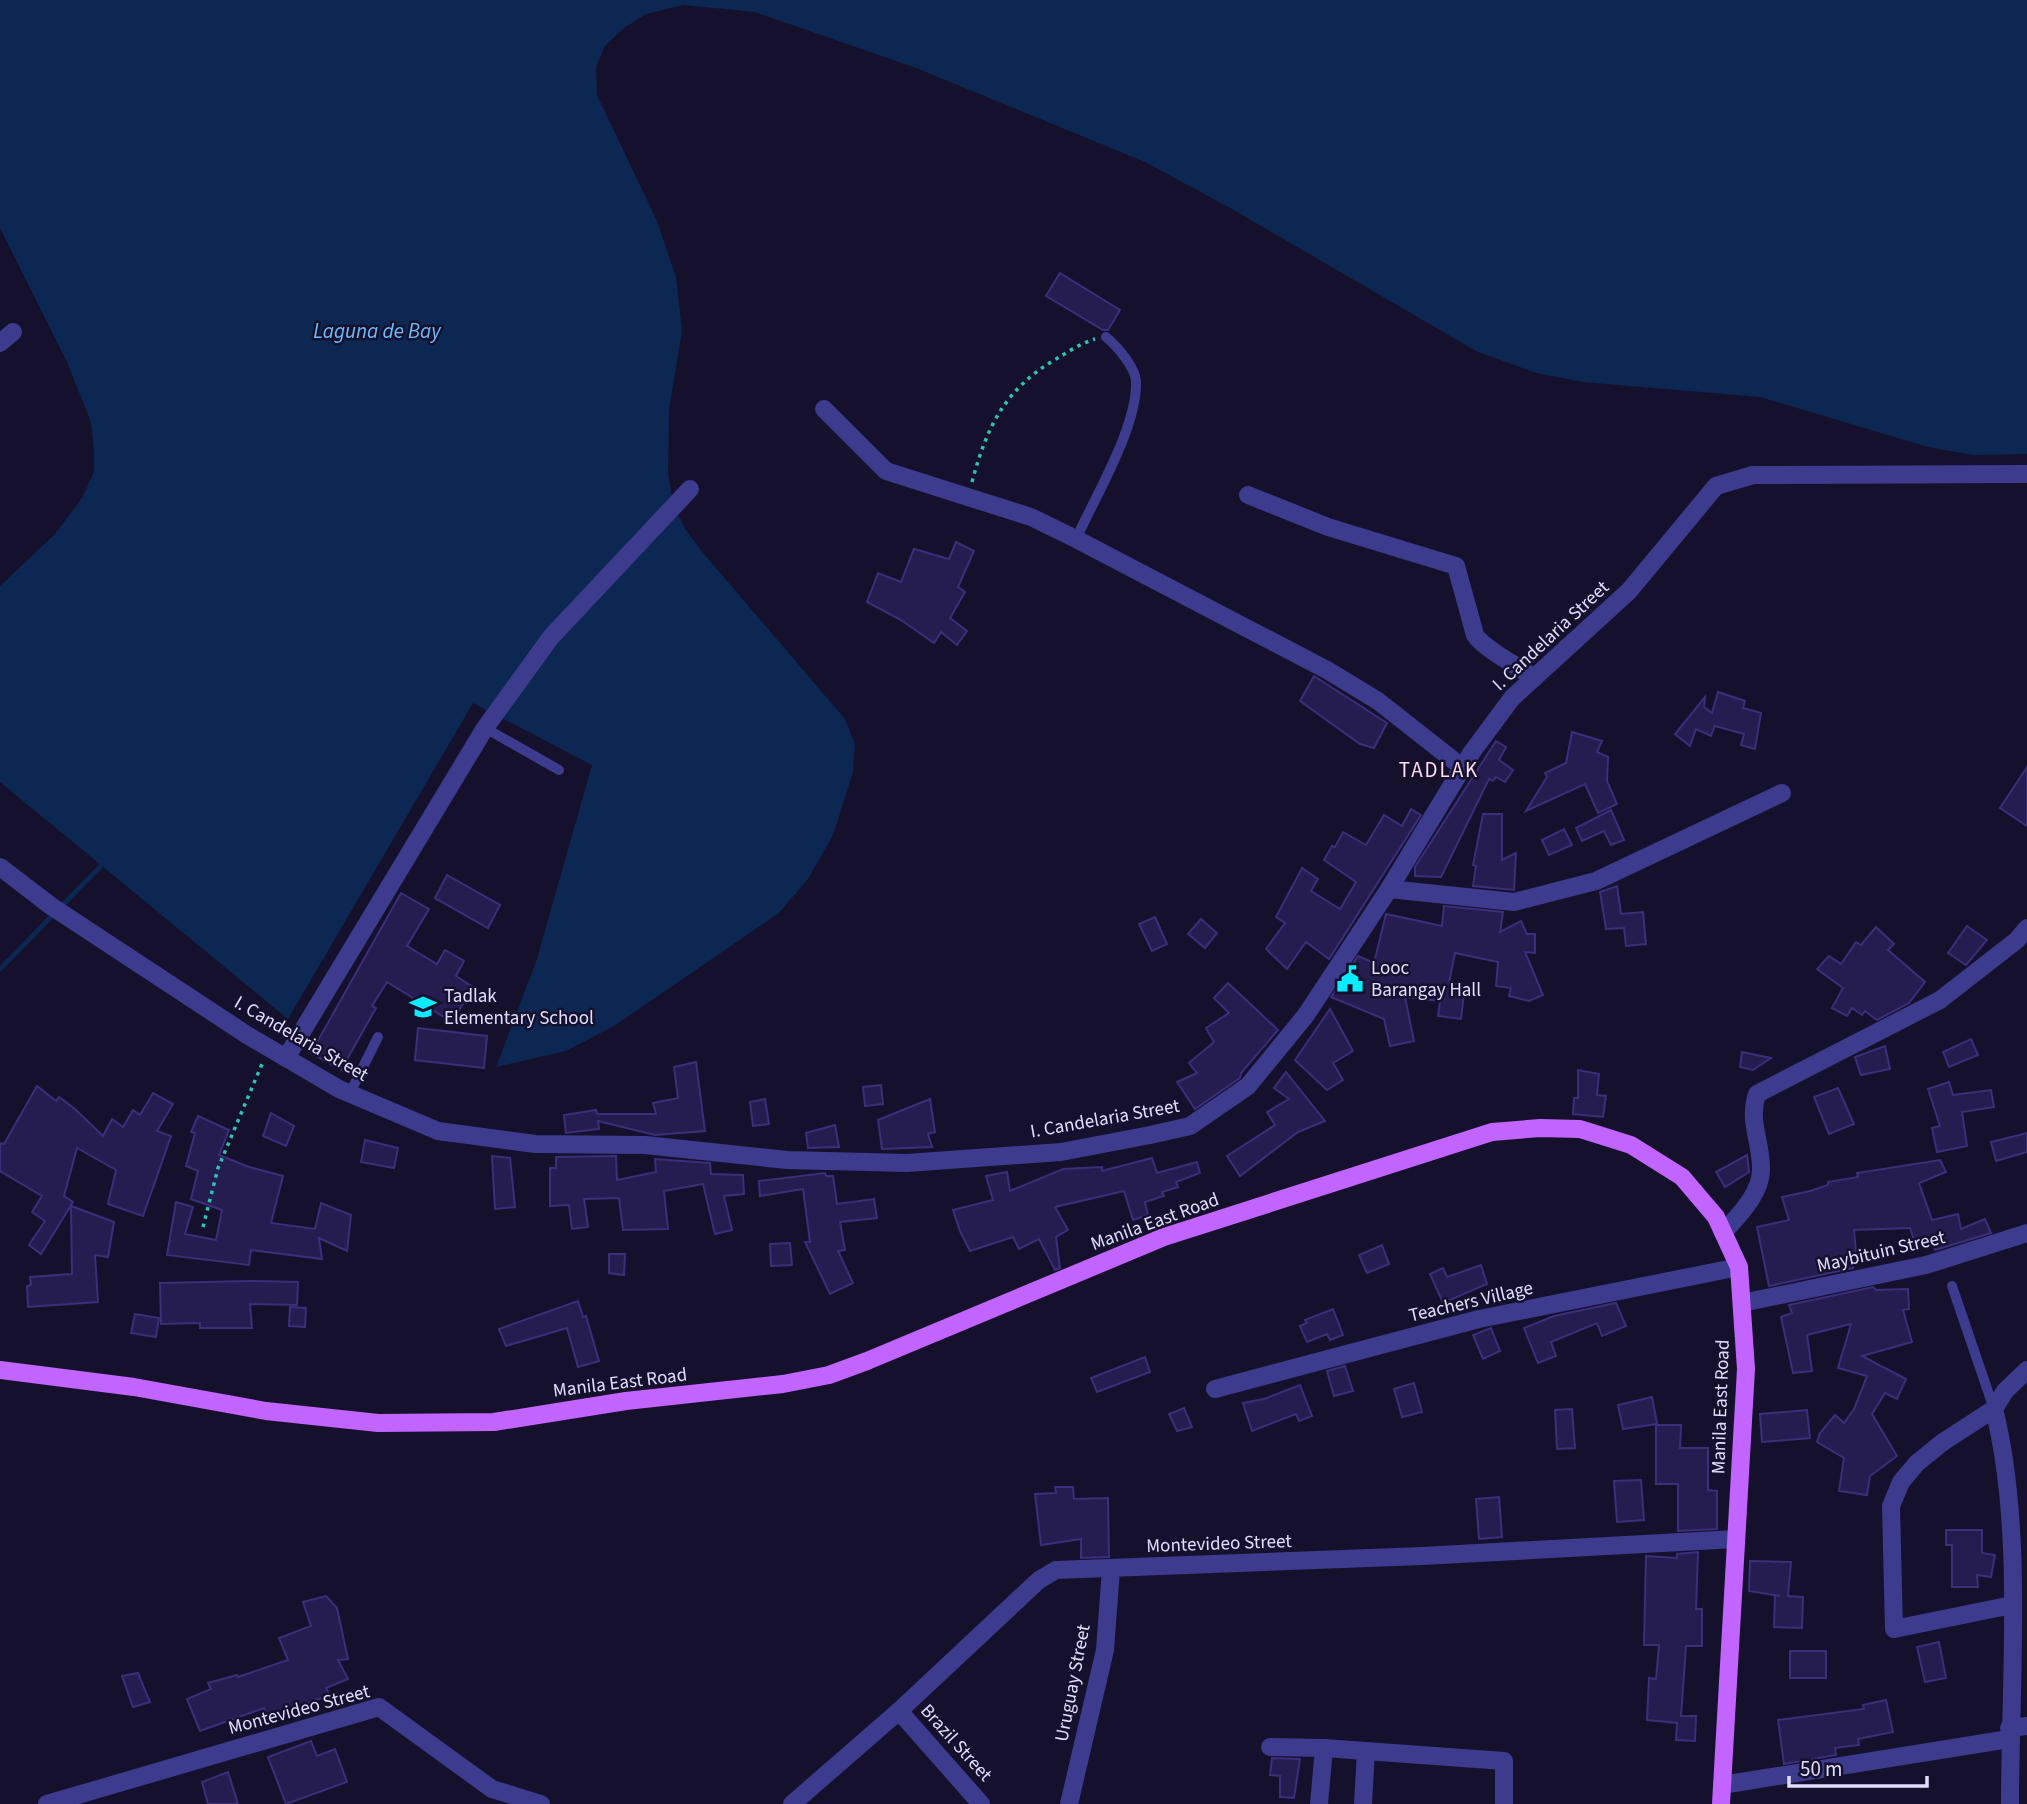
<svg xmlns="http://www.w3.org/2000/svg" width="2027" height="1804" font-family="'Source Sans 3',sans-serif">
<rect width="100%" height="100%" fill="#15112d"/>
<path fill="#0b2752" d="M0,0h2027v454l-54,1 -45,-8 -168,-50 -177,-15 -47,-9 -60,-22 -244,-142 -87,-47 -229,-94 -161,-56 -72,-7 -37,9 -22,14 -19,18 -9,21 1,28 60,126 19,56 6,54 -13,79 -1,63 5,31 12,25 19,25 141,165 10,25 -2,28 -20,63 -25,44 -29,34 -165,113 -48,25 -70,16 40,-105 56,-197 -119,-62 -185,316 -288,-237v-196l55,-52 27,-36 12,-26v-22l-3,-28 -24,-60 -67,-134z"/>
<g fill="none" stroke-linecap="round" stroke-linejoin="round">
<path stroke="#0b2752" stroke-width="5" d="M0,969l102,-104"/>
</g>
<g fill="#251c4f" stroke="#3c2e7b" stroke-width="2">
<path d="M1060,273l60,37 -12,20h-5l-57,-34z"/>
<path d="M956,542l18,9 -16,36 7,5 -15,26 17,13 -10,14 -16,-13 -7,11 -33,-23 -34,-18 11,-29 23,9 13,-33 35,10z"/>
<path d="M1314,676l73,47 -13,25 -14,-4 -60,-43z"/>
<path d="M1718,692l27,9 -2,7 18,5 -6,36 -14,-4 3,-11 -29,-8 -4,10 -15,-7 -6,17 -15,-12 30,-37 -1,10 8,6z"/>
<path d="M1572,732l30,9 -5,11 11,5 -1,24 10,23 -19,9 -13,-29 -59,27 21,-34 -2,-4 21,-10z"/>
<path d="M1496,741l10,6 -7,13 14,10 -8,12 -9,-5 -3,4 -4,-2 -48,98 -26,-1v-9z"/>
<path d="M2027,767v59l-27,-18z"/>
<path d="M1411,809l10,6 -92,144 -23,-17 -19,27 -21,-20 19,-26 -9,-6 26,-49 16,11 -7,12 29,18 16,-27 -32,-22 8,-14 3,1 8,-15 23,13 18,-30 18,11z"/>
<path d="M1611,810l13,30 -13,5 -7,-14 -22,10 -6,-13z"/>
<path d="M1483,814h19v46l14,-7 -2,37 -41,-4 3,-20 -3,-1z"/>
<path d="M1564,829l8,16 -23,10 -7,-15z"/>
<path d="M447,875l53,30 -12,23 -53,-30z"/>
<path d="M1617,886l4,28 22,-2 3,32 -20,2 -2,-18 -18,1 -6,-37z"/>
<path d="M401,893l28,16 -22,37 30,18 8,-14 19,11 -8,15 17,11 -21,35 -65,-40 -15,24 4,2 -35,62 -30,-17z"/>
<path d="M1444,906l59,6 -3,20 21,-11 6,13h8v19l-10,-1 18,43 -14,6 -20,-5 2,-8 -15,-2 2,-24 -43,-9 -6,30 16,2 -4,34 -23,-3 2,-15 -35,-4 9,44 -24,5 -6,-27 -53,-22 27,-41 16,7 12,-49 56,12z"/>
<path d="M1155,917l12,27 -15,7 -13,-27z"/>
<path d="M1201,919l16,14 -12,15 -17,-14z"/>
<path d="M1967,926l20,14 -21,25 -18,-12z"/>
<path d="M1876,927l18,17 -6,6 37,32 -16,21 -32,17 -12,-9 -3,4 -10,-7 -5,8 -15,-8 11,-20 -26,-19 12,-13 12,8 15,-22 5,3z"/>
<path d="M1228,983l50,47 -37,43 -1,5 -45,31 -18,-27 20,-9 -8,-10 25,-21 -8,-14 23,-15 -15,-15z"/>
<path d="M1330,1009l23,42 -20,12 10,17 -16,10 -32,-30z"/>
<path d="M418,1028l69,8 -3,32 -69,-8z"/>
<path d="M1971,1039l7,16 -29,12 -6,-15z"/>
<path d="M1885,1046l5,23 -29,6 -6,-18z"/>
<path d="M1742,1052l29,6 -18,12 -13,-3z"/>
<path d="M696,1062l9,69 -50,4 -57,-14 1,8 -33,4 -2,-18 32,-5 1,4h59l-3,-11 25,-5 -4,-31z"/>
<path d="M1578,1070l21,4 -2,21 9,1 -3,21 -30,-3 1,-16h4z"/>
<path d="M1286,1072l39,49 -27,11 -58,44 -13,-20 48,-31 -8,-13 22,-13 -15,-11z"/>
<path d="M1949,1082l4,13 38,-5 3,17 -32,5 5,34 -30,6 -5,-24 8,-2 -12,-37z"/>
<path d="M881,1085l2,19 -18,2 -2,-19z"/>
<path d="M37,1086l19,15 3,-4 16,12 28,27 9,-17 11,8 10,-17 7,5 13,-22 20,11 -16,27 14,5 -28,80 -35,-12 8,-34 -39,-22 -13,48 9,6 -32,52 -12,-9 16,-24 -13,-9 10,-16 -42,-25v-28l4,1z"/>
<path d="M1838,1088l16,36 -25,10 -15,-37z"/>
<path d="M765,1099l4,25 -16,2 -3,-24z"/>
<path d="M930,1099l5,33 -7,2 4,13 -50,2 -4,-29z"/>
<path d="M271,1113l23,13 -8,20 -23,-10z"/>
<path d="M198,1116l31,14 -10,25 30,12 34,9 -12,47 44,6 6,-26 30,12 -4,36 -28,-13 3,21 -71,-9 -2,15 -82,-10 9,-53 17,5 -8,27 31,6 6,-30 -31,-11 7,-28 -12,-5 9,-33 -4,-1z"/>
<path d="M835,1125l4,22 -31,1 -2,-15z"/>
<path d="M2027,1133v19l-31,9 -5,-19z"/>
<path d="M365,1140l33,8 -4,20 -33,-6z"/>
<path d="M1747,1155l2,17 -24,15 -9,-15z"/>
<path d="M492,1156l18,2 5,49 -20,2z"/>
<path d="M616,1156l1,24 39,-8 -1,-13 55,4 1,11 32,1 1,19 -20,2 8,34 -17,4 -12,-50 -39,7 4,38 -45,1 -4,-32 -35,1 4,28 -16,2 -3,-24 -19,1v-38h6v-11z"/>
<path d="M1152,1158l5,15 40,-11 3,11 -24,9 2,5 -16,5 2,4 -19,6 3,13 -15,5 -9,-29 -69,16 13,23 -12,7 4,31 -5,2 -16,-31 -20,10 -6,-12 -43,14 -10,-20 -7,-21 40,-10 -7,-24 21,-4 3,19 53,-22 39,-2v4z"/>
<path d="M1940,1160l6,12 -27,11 13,37 26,-6 3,15 24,-10 6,14 -56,17 -3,-9 -16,5 -6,-18 -56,2 2,22 -6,3 3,13 -84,18 -12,-59 32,-7 -7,-23 28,-6 18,-6v-3l30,-5 -1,-4z"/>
<path d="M825,1173l1,3h7l4,28 37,-5 3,19 -37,4 5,28 -7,1 15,32 -23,11 -25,-52h5l-7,-53 -43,7 -1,-15z"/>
<path d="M71,1206l43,16 -6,35 -13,-2 3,47 -70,5 -1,-21 4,-1 -1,-8 42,-3z"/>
<path d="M790,1243l2,22 -21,1 -1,-22z"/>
<path d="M1382,1245l7,19 -22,9 -8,-18z"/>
<path d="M609,1254h16l-1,21 -15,-2z"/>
<path d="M1481,1265l6,19 -44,19 -13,-29 13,-6 4,9z"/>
<path d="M251,1281l47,1 -1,23 -47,-1 2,24h-52v-5l-39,1 -1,-41z"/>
<path d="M1873,1287l3,3 32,-1 1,20 -6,1 9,32 -50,14 44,23 -9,20 -12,-6 -13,21 25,42 -27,20 -3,19 -28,-4 5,-33 -27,-16 3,-9 15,-18 9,8 10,-14 13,-33 -29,-8 13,-44 -44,11 5,36 -19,2 -12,-56 11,-4 -3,-8z"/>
<path d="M578,1301l5,16 3,-1 13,45 -21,6 -11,-39 -61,18 -7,-17z"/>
<path d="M1616,1303l10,23 -24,10 -5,-13 -46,19 5,14 -18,7 -14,-35 30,-12z"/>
<path d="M290,1307l16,1 -1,19 -16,-1z"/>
<path d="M1333,1309l10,26 -13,5 -3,-6 -20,8 -7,-16 7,-3 -2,-3z"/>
<path d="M135,1314l24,4 -3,19 -25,-4z"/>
<path d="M1491,1328l9,23 -17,8 -10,-24z"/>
<path d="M1145,1357l5,15 -53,20 -6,-14z"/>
<path d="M1345,1366l8,25 -19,5 -7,-25z"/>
<path d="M1414,1383l8,29 -20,5 -8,-28z"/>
<path d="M1300,1385l12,31 -13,5 -3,-7 -44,17 -9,-28 21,-4z"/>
<path d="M1652,1397l5,27 -34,5 -5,-24z"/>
<path d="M1184,1408l8,19 -15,4 -8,-17z"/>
<path d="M1572,1409l3,39 -18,1 -2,-39z"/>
<path d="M1807,1410l3,28 -48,4 -2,-28z"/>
<path d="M1656,1425h25l-1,23h28v42l9,1v38l-39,2v-47h-22z"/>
<path d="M1641,1480l3,40 -27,2 -3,-41z"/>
<path d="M1055,1487h18l1,12 34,-1 1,59 -28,1v-19l-40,6 -6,-51 21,-1z"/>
<path d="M1499,1497l3,40 -23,2 -3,-40z"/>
<path d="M1946,1530h36v23l13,2 -4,22 -14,-2 1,12h-26v-42h-6z"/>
<path d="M1698,1552l-2,57h6v37h-16l-5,70h15l-1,25 -19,-1 1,-17 -30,-3 2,-42 7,1 3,-34h-15l2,-89 31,2v-4z"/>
<path d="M1750,1561l41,1 -3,34 15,1 -1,31 -28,-1 1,-32 5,1 -31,-5z"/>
<path d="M326,1596l11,12 11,51 -10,1 10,19 -22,9 4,7 -33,12 -30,9 -3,-8 -64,23 -13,-32 24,-10 -3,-6 29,-8 1,2 50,-17 -9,-22 32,-12 -8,-24z"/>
<path d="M1939,1642l7,36 -21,4 -8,-35z"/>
<rect x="1790" y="1651" width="36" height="27"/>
<path d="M138,1673l12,29 -17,5 -11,-31z"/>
<path d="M1886,1700l7,32 -35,7 1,6 -24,3 1,7 -52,9 -6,-44 86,-11 -1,-4z"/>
<path d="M311,1741l6,15 18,-7 12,33 -61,22 -18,-47z"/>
<path d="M1272,1758l28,1 -6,39 -14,-1v-21l-10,-1z"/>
<path d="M228,1772l10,32h-30l-6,-22z"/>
</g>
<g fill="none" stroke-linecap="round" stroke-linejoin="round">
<g stroke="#2dc3b7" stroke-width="3.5" stroke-dasharray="3.5 5" stroke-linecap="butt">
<path d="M972,482c15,-56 33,-93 84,-123 12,-7 25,-16 39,-20"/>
<path d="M203,1227l15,-59 44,-104"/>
</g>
<g stroke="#3c3b8d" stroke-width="10">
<path d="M1076,539c19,-42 62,-113 60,-158 -1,-14 -19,-35 -30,-44"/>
<path d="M485,728l74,42"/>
<path d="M350,1093l28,-56"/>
<path d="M1952,1286l42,123"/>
</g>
<g stroke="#3c3b8d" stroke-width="18">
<path d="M0,343l13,-11"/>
<path d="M824,409l62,62 145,46 45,22 251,131 51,31 84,66"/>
<path d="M1248,495l80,32 128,39 19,69c9,14 43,31 59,43"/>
<path d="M1389,889l125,13 82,-21 186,-88"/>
<path d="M286,1058l199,-330 66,-91 139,-148"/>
<path d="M1723,1233c15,-17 39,-40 38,-65 0,-27 -13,-47 -4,-74l183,-94 77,-60 10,-12"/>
<path d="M1742,1303l184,-38 101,-32"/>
<path d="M1215,1389l264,-70 260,-52"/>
<path d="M1994,1409c30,119 16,271 16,395"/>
<path d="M2012,1605l-118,24 -3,-123 10,-24 16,-19 26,-21 51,-33 11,-18 22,-21"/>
<path d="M899,1711l82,93"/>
<path d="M2009,1728l18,-2"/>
<path d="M1270,1747l54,1 180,13v43"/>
<path d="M1722,1785l287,-46"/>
<path d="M47,1804l332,-97 113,82 49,15"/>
<path d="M792,1804l107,-93 140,-131 17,-10 366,-14 314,-17"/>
<path d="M1069,1804l36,-154 6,-81"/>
<path d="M1319,1804l5,-56"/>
<path d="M1363,1804l3,-53"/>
</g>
<path stroke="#3c3b8d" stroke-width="18" d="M0,867l51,39 196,129 92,54 99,42 97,13 110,1 142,15 120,3 154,-11 89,-17 40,-9 58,-40 58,-71 83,-126 83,-137 40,-54 117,-107 87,-105 37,-11 274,-1"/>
<path stroke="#c264ff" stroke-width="18" d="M0,1370l134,17 132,24 112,12 116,-1 132,-21 157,-17 46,-9 38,-14 297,-124 328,-105 48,-4 40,1 51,16 51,32 34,40 23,50 7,102 -25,435"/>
</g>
<defs>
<g id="civic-bare" transform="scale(2.1)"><path d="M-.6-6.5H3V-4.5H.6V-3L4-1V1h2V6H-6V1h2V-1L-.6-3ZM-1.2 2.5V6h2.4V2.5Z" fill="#09ebff" stroke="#15112d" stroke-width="2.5" paint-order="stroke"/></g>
<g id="school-bare" transform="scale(2.1)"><path d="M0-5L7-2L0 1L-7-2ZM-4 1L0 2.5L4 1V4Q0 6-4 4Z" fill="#09ebff" stroke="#15112d" stroke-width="2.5" paint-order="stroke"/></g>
</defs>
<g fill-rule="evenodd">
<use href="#civic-bare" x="1350" y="979"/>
<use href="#school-bare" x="423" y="1007"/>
</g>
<g text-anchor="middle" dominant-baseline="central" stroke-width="5" stroke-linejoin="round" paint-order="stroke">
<g font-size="19" fill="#e0ddff" stroke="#15112d">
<text transform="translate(1551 636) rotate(-43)">I. Candelaria Street</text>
<text transform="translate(301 1039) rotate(30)">I. Candelaria Street</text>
<text transform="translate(1105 1119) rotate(-10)">I. Candelaria Street</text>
<text transform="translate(1155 1222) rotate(-20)">Manila East Road</text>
<text transform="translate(1881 1252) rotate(-13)">Maybituin Street</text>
<text transform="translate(1471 1302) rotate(-13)">Teachers Village</text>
<text transform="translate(620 1383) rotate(-7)">Manila East Road</text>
<text transform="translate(1721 1407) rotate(-88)">Manila East Road</text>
<text transform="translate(1219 1544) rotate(-2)">Montevideo Street</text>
<text transform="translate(1073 1683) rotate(-79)">Uruguay Street</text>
<text transform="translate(299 1710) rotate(-15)">Montevideo Street</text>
<text transform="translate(956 1743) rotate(48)">Brazil Street</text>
</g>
<g font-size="19" fill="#e0ddff" stroke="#15112d" text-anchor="start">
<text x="1371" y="968">Looc<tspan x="1371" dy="22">Barangay Hall</tspan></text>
<text x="444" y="996">Tadlak<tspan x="444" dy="22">Elementary School</tspan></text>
</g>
<g font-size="21" font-style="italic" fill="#6bbdff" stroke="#15112d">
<text x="377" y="331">Laguna de Bay</text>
</g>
<g font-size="21" letter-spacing="2" fill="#ffdff4" stroke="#15112d">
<text x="1439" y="770">TADLAK</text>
</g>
</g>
<path d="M1789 1776v10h138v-10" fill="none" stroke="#e0ddff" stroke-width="3.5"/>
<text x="1800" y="1776" font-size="21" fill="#e0ddff" stroke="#15112d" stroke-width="5" paint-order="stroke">50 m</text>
</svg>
